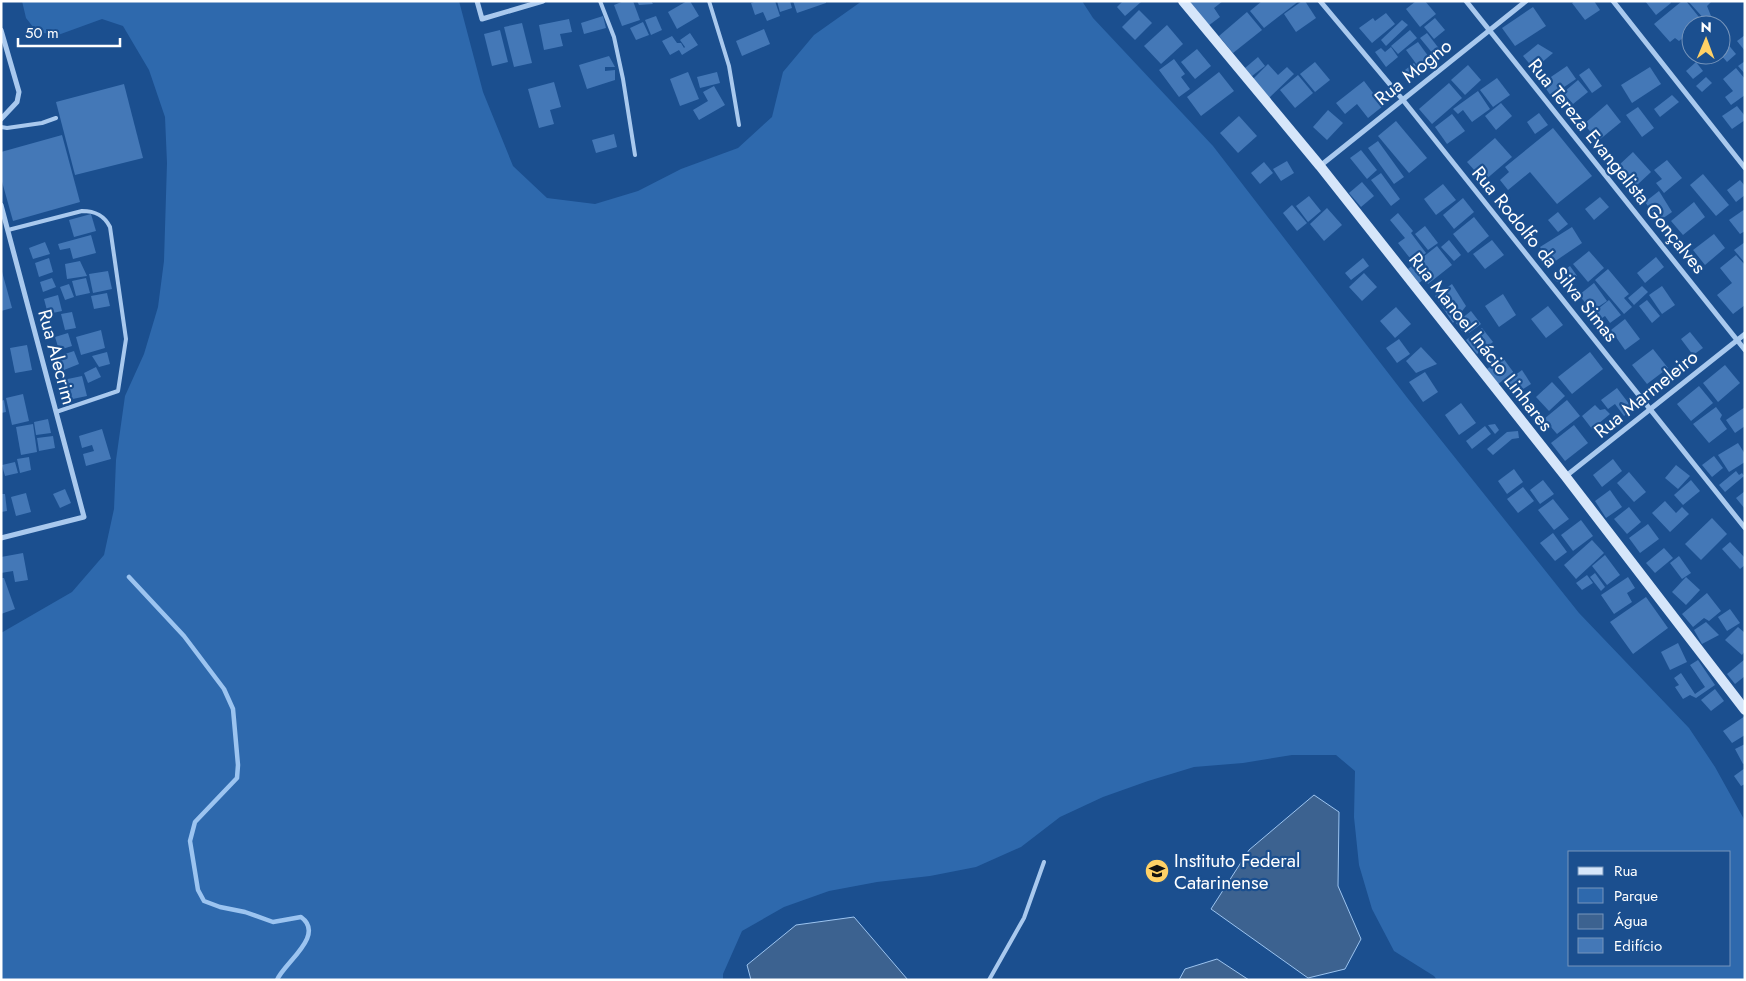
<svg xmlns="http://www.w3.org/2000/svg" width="1746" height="981" font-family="Jost,sans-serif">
<rect width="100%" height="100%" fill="#1b4f8f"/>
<path fill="#2e69ad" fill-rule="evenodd" d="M22,1h437l24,91 30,74 34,32 48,6 43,-13 43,-22 57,-21 34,-31 11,-45 31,-37 48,-34h220l11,17 120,128 196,254 170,213 110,115 26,39 30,54v159h-308l-3,-4 -40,-25 -22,-42 -13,-44 -5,-48 1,-46 -19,-16h-44l-49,8 -49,4 -46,14 -45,16 -43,20 -39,30 -45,20 -46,9 -53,6 -48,9 -45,16 -42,24 -19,43v6h-722v-347l71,-41 32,-37 10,-46 2,-49 9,-64 19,-42 14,-47 6,-46 3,-98 -2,-46 -16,-47 -26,-44 -21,-7 -44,16 -21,-3 -11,-14zM1570,852h160v113h-160z"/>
<g fill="#3c6290" stroke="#9cc4f0">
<path d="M1314,795l25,17 -1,74 23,53 -16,30 -37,9 -97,-69 38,-59z"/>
<path d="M854,917l54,63h-157l-4,-15 49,-40z"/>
<path d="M1217,959l32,21h-70l6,-11z"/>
</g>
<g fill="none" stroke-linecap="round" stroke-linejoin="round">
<path stroke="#9cc4f0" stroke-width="4.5" d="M129,577l55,59 40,53 9,20 5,56 -1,13 -42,44 -5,19 8,49 6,11 16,6 25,5 28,10 28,-5c25,18 -17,46 -24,63"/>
</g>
<g fill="#4478b7">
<path d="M624,1h9l7,19 -18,6 -8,-21z"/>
<path d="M637,1h14l2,3 -14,1z"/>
<path d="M687,1h3l9,15 -22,13 -9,-17z"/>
<path d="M757,1h18l5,15 -13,5 -4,-9 -8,3 -4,-12z"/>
<path d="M777,1h13l2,7 -12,4z"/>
<path d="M793,1h33v2l-29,10z"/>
<path d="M1123,1h17l1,1 -16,14 -8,-9z"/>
<path d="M1189,1h34l-9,7 6,9 -12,9z"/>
<path d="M1262,1h37l-35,27 -14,-17z"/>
<path d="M1302,1h3l11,17 -20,14 -12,-18z"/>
<path d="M1416,1h9l11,13 -16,13 -14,-18z"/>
<path d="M1575,1h19l6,9 -15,10 -13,-17z"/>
<path d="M1645,1h25l1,2 -15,12z"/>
<path d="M1682,1h4l17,21 -5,3h-7v6l-12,10 -4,-3 -5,4 -16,-18z"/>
<path d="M1688,1h24l-5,5 4,10 -5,5z"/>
<path d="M1533,7l13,19 -31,20 -13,-18z"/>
<path d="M1139,10l13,13 -17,17 -13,-13z"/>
<path d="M1247,12l15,18 -29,23 -14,-17z"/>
<path d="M1386,13l9,11 -23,19 -13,-15 14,-10 2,3z"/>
<path d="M603,16l3,12 -22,6 -3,-11z"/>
<path d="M656,16l6,14 -11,5 -6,-15z"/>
<path d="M1435,18l10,12 -11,9 -10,-12z"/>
<path d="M569,19l3,13 -12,2 3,12 -19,4 -5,-25z"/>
<path d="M1402,20l6,5 -22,21 -5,-6z"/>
<path d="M643,22l6,13 -13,5 -6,-12z"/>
<path d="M522,23l10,40 -18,4 -10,-40z"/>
<path d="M1167,25l16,19 -22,20 -17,-18z"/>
<path d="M764,29l6,15 -28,12 -6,-15z"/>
<path d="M500,30l8,32 -16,4 -8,-32z"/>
<path d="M1410,30l7,8 -19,16 -7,-8z"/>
<path d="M690,33l8,12 -16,10 -3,-5 -9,5 -8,-14 10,-5 5,7h4l3,5 1,-1 -5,-7z"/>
<path d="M1427,33l17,22 -6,5 -18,-22z"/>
<path d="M1745,35v16l-8,-10z"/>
<path d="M1721,36l15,18 -9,8 -6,-7z"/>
<path d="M1418,42l13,18 -11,9 -14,-19z"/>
<path d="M1538,44l15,9 -19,16 -11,-13z"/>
<path d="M1391,47l7,10 -12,10 -11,-15 6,-4 4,4z"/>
<path d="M1197,49l14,17 -16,13 -14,-17z"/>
<path d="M609,56l6,11h-10v4l10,-1v10l-28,9 -8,-24z"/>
<path d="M1258,57l7,9 -13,10 -7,-8z"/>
<path d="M1174,59l11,15 -4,3 9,12 -11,8 -20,-27z"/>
<path d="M1745,61v13l-7,-8z"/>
<path d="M1315,62l15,18 -15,12 -15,-18z"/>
<path d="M1696,62l7,9 -10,8 -7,-8z"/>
<path d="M1414,63l7,10 -12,9 -4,-12z"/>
<path d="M1268,64l10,11 9,-8 7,7 -25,24 -17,-18z"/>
<path d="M1468,65l13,15 -16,15 -14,-15z"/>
<path d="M1567,66l9,13 -25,17 -9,-13z"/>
<path d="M1650,67l11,17 -29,19 -11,-18z"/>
<path d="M1589,68l13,18 -10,7 -13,-18z"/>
<path d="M1736,68l9,11v16l-14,10 -6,-8 8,-6 -10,-12z"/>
<path d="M688,72l11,27 -19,7 -10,-27z"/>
<path d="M717,72l3,11 -20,5 -3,-11z"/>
<path d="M1219,72l15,19 -33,25 -14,-19z"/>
<path d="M1298,75l15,18 -18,15 -15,-18z"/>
<path d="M1706,77l6,6 -10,9 -6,-6z"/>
<path d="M1497,78l13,17 -17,12 -13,-17z"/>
<path d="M1578,80l10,12 -15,12 -7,-8 -5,4 -3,-3z"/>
<path d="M1364,81l19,25 -15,12 -11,-14 -12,10 -9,-11z"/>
<path d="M554,82l7,25 -11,3 4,14 -15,4 -11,-39z"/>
<path d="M1449,83l13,15 -30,26 -13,-15z"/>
<path d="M124,84l19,74 -68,17 -19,-73z"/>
<path d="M714,86l11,19 -26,15 -6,-10 15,-9 -5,-9z"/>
<path d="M1478,91l12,18 -18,13 -9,-12 -5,4 -5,-5z"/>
<path d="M1672,95l7,7 -19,15 -6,-8z"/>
<path d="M1501,103l11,13 -16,14 -11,-14z"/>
<path d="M1607,104l14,18 -23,19 -14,-17z"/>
<path d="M1737,106l8,10v4l-13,9 -10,-13z"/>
<path d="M1638,107l16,21 -12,9 -16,-22z"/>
<path d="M1328,110l15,13 -16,17 -14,-13z"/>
<path d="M1539,113l9,12 -13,9 -8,-12z"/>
<path d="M1452,114l13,17 -18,13 -12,-17z"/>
<path d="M1239,116l18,20 -19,17 -18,-20z"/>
<path d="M1396,121l31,37 -18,15 -31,-37z"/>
<path d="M1553,128l39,48 -35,28 -27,-32 -22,18 -8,-10 9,-8 -4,-5z"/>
<path d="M614,134l3,13 -21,6 -4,-13z"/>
<path d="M62,135l18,67 -67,19 -12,-43v-26z"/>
<path d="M1495,138l17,19 -28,24 -17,-19z"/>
<path d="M1378,141l26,36 -10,7 -26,-36z"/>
<path d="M1361,150l16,20 -10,9 -17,-21z"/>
<path d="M1633,152l18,20 -15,14 -18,-20z"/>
<path d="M1667,160l15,18 -18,15 -8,-10 6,-4 -8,-9z"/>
<path d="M1287,161l7,12 -13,8 -8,-12z"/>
<path d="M1264,162l9,11 -13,11 -9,-11z"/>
<path d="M1381,173l19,26 -9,7 -20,-26z"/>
<path d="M1703,174l26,31 -13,11 -26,-31z"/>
<path d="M1740,180l5,6v9l-9,7 -9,-12z"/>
<path d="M1362,182l12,14 -13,11 -12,-14z"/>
<path d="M1443,184l13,16 -20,15 -12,-16z"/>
<path d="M1659,191l13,21 -13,9 -14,-19z"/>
<path d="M1309,196l12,15 -13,11 -12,-16z"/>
<path d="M1600,197l9,10 -15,13 -9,-11z"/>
<path d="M1463,198l11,14 -20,17 -11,-14z"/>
<path d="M1694,202l11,15 -22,18 -12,-14z"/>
<path d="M1292,205l15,18 -10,8 -14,-18z"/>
<path d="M1327,208l15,17 -18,16 -14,-17z"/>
<path d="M1745,209v22l-5,3 -11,-14z"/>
<path d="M1558,212l10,12 -10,8 -10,-12z"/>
<path d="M1398,213l15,18 -2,2 15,20 -13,9 -15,-19 7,-5 -15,-18z"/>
<path d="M91,214l5,17 -22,6 -5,-17z"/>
<path d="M1474,217l15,19 -21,17 -15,-19z"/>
<path d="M1425,226l13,17 -10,7 -13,-16z"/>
<path d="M1572,227l10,16 -31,21 -11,-17z"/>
<path d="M1714,234l11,14 -20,17 -12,-15z"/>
<path d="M91,235l5,18 -23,6 -3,-11 -10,2 -2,-6z"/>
<path d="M1449,240l12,15 -7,6 -13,-14z"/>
<path d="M1492,240l12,15 -19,14 -12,-15z"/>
<path d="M45,242l5,12 -17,5 -4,-11z"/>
<path d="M1745,242v21l-11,-13z"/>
<path d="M1437,246l15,19 -24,19 -4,-5 -5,4 -11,-14z"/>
<path d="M1589,251l15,17 -16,14 -15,-18z"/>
<path d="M1736,255l9,10v40l-12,9 -16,-19 15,-12 -12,-15z"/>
<path d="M1656,257l8,10 -19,16 -8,-10z"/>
<path d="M49,258l4,14 -14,5 -4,-14z"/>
<path d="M1363,258l6,8 -18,14 -6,-7z"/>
<path d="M80,261l7,15 -20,3 -2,-15z"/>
<path d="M1570,266l7,10 -13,10 -11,-7z"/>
<path d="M1,268l11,40 -11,3z"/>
<path d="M1608,269l21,25 -5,4 8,9 -8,7 -29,-34z"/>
<path d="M108,271l4,18 -19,4 -4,-19z"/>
<path d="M1364,273l13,14 -15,14 -13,-14z"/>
<path d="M52,278l4,9 -13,5 -3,-10z"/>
<path d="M86,278l4,15 -14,3 -4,-15z"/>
<path d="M1594,283l13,18 -15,10 -13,-16z"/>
<path d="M69,284l5,13 -9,3 -5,-13z"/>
<path d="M1452,284l14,22 -13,17 -18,-27z"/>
<path d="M1642,286l6,6 -14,13 -6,-7z"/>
<path d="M1662,286l13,19 -13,9 -13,-19z"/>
<path d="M107,293l3,13 -16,3 -3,-13z"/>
<path d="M1503,294l13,21 -17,12 -14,-21z"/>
<path d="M58,295l4,16 -14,3 -4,-15z"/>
<path d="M1609,300l12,15 -11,8 -5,-7 -6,4 -6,-7z"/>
<path d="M1647,300l13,16 -8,7 -13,-17z"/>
<path d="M1548,306l15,19 -17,13 -15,-19z"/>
<path d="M1396,307l15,17 -16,14 -15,-17z"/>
<path d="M1471,311l10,13 -12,9 -3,-5 -4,3 -6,-8z"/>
<path d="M72,312l4,16 -11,2 -4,-16z"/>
<path d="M1625,319l15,20 -15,11 -14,-20z"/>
<path d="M1482,328l11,14 -16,12 -11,-14z"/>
<path d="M101,330l4,18 -24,7 -5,-18z"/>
<path d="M1690,332l13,16 -10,7 -12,-16z"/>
<path d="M68,333l4,13 -13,4 -4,-13z"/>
<path d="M1399,339l11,15 -13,9 -11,-15z"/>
<path d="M27,345l5,25 -17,3 -5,-25z"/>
<path d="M1421,347l16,17 -21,9 -10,-12z"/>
<path d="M1653,349l15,19 -21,16 -15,-19z"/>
<path d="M74,351l5,13 -15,6 -5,-14z"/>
<path d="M107,352l3,12 -11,3 -7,-11z"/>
<path d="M1590,352l13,17 -31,25 -14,-17z"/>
<path d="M1503,358l11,15 -16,11 -11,-15z"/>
<path d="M1725,365l15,18 -22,19 -15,-19z"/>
<path d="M96,367l5,10 -13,6 -4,-10z"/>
<path d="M1522,370l9,14 -17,11 -8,-13z"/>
<path d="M1425,372l13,20 -15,10 -14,-20z"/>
<path d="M82,376l5,20 -19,4 -5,-20z"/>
<path d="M1552,382l13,14 -16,15 -13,-14z"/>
<path d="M1699,386l14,17 -22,18 -14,-17z"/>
<path d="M1617,388l16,21 -9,7 -9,-12 -7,5 -7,-9z"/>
<path d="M23,394l6,27 -17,4 -6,-27z"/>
<path d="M4,400l2,12 -5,1v-12z"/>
<path d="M1567,400l13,16 -23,18 -13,-15z"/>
<path d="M1461,403l15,20 -17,12 -14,-20z"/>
<path d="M1595,405l5,5 5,-1 5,5 -18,15 -10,-13z"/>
<path d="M1716,407l6,8 -2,4 7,10 -18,14 -16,-19z"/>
<path d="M1745,407v19l-10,7 -9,-13z"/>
<path d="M48,419l3,14 -15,2 -2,-13z"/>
<path d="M33,424l4,28 -16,3 -5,-28z"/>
<path d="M1495,424l4,6 -4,4 -7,-9z"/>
<path d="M1574,425l14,18 -23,18 -14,-18z"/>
<path d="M1485,426l6,8 -19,15 -6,-8z"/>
<path d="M102,429l9,30 -25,7 -3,-12 11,-3 -2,-6 -10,3 -3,-12z"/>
<path d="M1518,431l1,7 -7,1 -19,16 -6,-6 20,-17z"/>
<path d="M53,436l2,12 -16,3 -2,-13z"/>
<path d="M1738,443l7,11v8l-16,10 -11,-17z"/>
<path d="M1714,456l9,12 -11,9 -10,-12z"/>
<path d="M29,457l2,13 -11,3 -3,-14z"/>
<path d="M1613,459l9,12 -20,16 -9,-12z"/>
<path d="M15,462l3,11 -13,3 -3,-11z"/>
<path d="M1676,465l14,11 -12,13 -13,-11z"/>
<path d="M1514,469l9,13 -16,12 -9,-13z"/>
<path d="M1736,471l3,4 3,-2 2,3 -19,16 -6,-7z"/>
<path d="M1629,472l17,20 -12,10 -17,-19z"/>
<path d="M1543,480l11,14 -14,10 -10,-14z"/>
<path d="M1691,480l9,11 -17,14 -9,-10z"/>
<path d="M1523,487l11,14 -16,12 -11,-14z"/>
<path d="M65,489l6,14 -11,5 -7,-14z"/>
<path d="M1610,490l12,17 -16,11 -11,-17z"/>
<path d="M1745,491v18l-9,-11z"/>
<path d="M26,493l5,19 -15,4 -5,-19z"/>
<path d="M1,494h4l2,17 -6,1z"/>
<path d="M1553,499l16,20 -15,11 -16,-20z"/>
<path d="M1665,501l11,12 6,-6 7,7 -19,18 -18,-19z"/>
<path d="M1629,507l12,15 -14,12 -13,-15z"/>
<path d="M1712,518l15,16 -26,26 -16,-16z"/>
<path d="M1581,520l12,16 -20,15 -12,-16z"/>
<path d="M1648,524l11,15 -19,14 -11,-15z"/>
<path d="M1553,533l14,19 -12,9 -15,-18z"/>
<path d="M1592,540l12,13 -28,26 -12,-14z"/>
<path d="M1730,542l15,16v7l-5,4 -18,-20z"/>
<path d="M1664,548l9,10 -18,15 -9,-10z"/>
<path d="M23,553l5,27 -13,2 -2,-11 -12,2v-16z"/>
<path d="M1605,555l15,20 -13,10 -15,-19z"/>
<path d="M1679,556l12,17 -9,6 -12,-16z"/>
<path d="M1595,573l10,14 -4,4 -11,-14z"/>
<path d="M1587,575l6,8 -11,7 -6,-7z"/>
<path d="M1628,577l7,11 -8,5 5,9 -18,12 -13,-19z"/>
<path d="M1686,577l14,13 -14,15 -14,-13z"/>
<path d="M1,578h3l11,31 -14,5z"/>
<path d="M1707,593l14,18 -12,10 -5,-3 -11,9 -11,-13z"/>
<path d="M1646,597l22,31 -35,26 -23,-32z"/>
<path d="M1730,609l10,14 -13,8 -9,-14z"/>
<path d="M1706,622l13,13 -17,9 -8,-14z"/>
<path d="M1738,627l7,6v18l-3,4 -17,-15z"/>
<path d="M1678,643l9,19 -17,8 -9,-18z"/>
<path d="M1745,659v17l-10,8 -8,-10z"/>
<path d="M1698,660l17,25 -19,13 -6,-3 -7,4 -8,-12 4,-2 -5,-7 7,-5 14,21 10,-7 -15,-22z"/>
<path d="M1715,689l9,12 -13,10 -10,-11z"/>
<path d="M1745,716v19l-13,8 -9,-12z"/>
<path d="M1745,744v19l-2,1 -8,-15z"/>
<path d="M1745,768v16l-4,2 -7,-10z"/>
</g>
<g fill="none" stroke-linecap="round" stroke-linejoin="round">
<g stroke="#a9c9ee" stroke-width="4">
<path d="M600,1l14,36 9,42 12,76"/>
<path d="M709,1l20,65 10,59"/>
<path d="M1,127l6,1 35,-5 14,-5"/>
<path d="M8,230l74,-19c13,0 22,4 28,16l16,112 -8,52 -62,21"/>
<path d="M989,980l35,-62 20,-56"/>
</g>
<g stroke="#a9c9ee" stroke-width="5">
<path d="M477,1l5,18 61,-18"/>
<path d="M1320,1l83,99 342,428"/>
<path d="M1466,1l279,349"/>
<path d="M1613,1l132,167"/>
<path d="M1,30l18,62 -2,10 -16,17"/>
<path d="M1320,166l206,-165"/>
<path d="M1,205l83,312 -83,21"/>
<path d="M1566,476l179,-142"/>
</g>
<path stroke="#d6e6fa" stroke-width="10" d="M1183,1l137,165 246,311 179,233"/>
</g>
<defs>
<g id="university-disc" transform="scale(1.25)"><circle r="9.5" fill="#ffd166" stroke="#1b4f8f"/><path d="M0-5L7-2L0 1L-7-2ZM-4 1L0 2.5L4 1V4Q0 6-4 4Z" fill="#111"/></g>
</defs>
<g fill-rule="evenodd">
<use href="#university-disc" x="1157" y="871"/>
</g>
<g text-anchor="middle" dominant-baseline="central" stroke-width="4.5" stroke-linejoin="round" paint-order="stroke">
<g font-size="19" fill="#fff" stroke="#1b4f8f">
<text transform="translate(1413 72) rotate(-39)">Rua Mogno</text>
<text transform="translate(1617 166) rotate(51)">Rua Tereza Evangelista Gonçalves</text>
<text transform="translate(1545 254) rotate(51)">Rua Rodolfo da Silva Simas</text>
<text transform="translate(1481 342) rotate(52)">Rua Manoel Inácio Linhares</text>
<text transform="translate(57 357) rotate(75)">Rua Alecrim</text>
<text transform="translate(1646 394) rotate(-39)">Rua Marmeleiro</text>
</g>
<g font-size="19" fill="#fff" stroke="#1b4f8f" text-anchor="start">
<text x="1174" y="860">Instituto Federal<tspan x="1174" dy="22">Catarinense</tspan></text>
</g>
</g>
<rect width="1746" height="981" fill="none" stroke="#ffffff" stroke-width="5"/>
<rect x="1568" y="851" width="162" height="115" fill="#1b4f8f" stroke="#7695bc"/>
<rect x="1578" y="867" width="25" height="8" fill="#d6e6fa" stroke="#7695bc"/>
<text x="1614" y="876" font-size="15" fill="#ffffff">Rua</text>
<rect x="1578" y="888" width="25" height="15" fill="#2e69ad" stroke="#7695bc"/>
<text x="1614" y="901" font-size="15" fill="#ffffff">Parque</text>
<rect x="1578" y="914" width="25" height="15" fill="#3c6290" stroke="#7695bc"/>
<text x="1614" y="926" font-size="15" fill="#ffffff">Água</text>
<rect x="1578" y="938" width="25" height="15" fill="#4478b7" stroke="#7695bc"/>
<text x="1614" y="951" font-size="15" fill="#ffffff">Edifício</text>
<g transform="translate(1706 40) rotate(1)"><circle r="24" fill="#1b4f8f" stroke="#7695bc"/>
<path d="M0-4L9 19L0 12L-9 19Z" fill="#ffd166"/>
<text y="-8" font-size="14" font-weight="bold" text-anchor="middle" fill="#ffffff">N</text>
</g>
<path d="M18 38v8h102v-8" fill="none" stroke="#ffffff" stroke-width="2.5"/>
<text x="25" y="38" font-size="15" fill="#ffffff" stroke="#1b4f8f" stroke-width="4" paint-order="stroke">50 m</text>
</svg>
